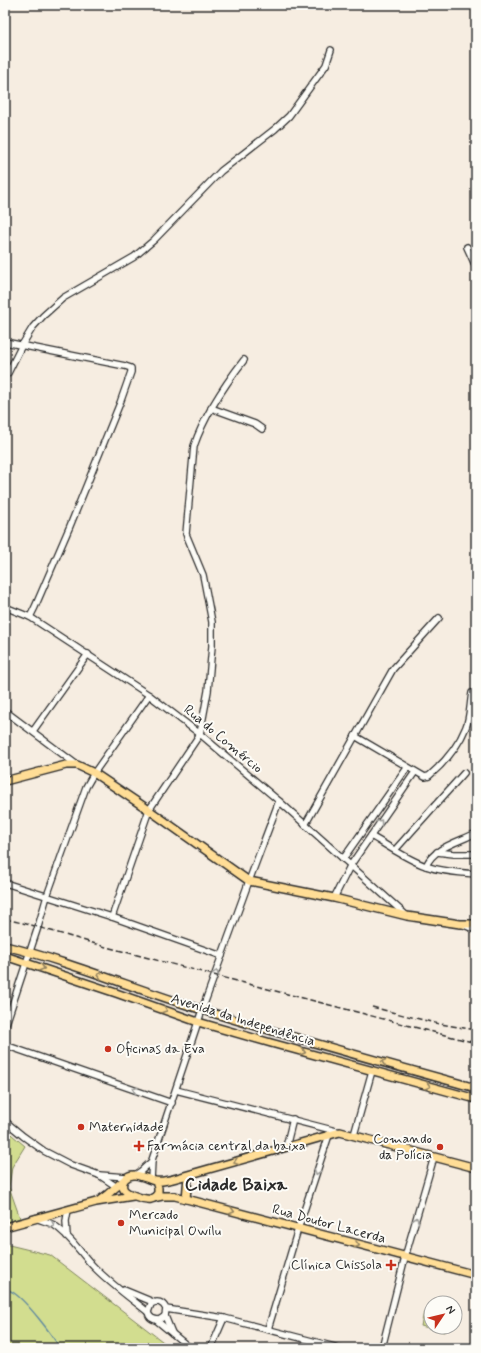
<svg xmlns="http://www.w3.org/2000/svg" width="481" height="1353" font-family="Mynerve,sans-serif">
<rect width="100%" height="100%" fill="#f6ede1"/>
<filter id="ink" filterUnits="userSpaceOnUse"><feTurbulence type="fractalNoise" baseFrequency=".025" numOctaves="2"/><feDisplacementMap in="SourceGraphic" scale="8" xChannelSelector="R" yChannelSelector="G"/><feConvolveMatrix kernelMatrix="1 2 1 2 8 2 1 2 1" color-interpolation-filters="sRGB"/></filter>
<g filter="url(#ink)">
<g fill="#d2dd8f" stroke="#7e845d">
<path d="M5,1129l20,17 -13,21 -3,20 11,31 -15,5z"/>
<path d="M5,1244l45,11 121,93h-166z"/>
<path d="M424,1312l7,2v13h14l-1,5 -23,-6z"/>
</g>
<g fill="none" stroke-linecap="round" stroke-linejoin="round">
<path stroke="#648c9f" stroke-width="1.5" d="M5,1288c3,2 6,3 9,5 13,9 37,40 46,55"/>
<g stroke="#2b2b2b" stroke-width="8">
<g id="minor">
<path d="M467,247l9,20"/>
<path d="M5,342l120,24 6,2v4l-11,31 -50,123 -35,81 -5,10"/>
<path d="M5,376l3,-3 14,-28 11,-18 10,-11 20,-18 71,-41 20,-17 67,-69 54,-42 14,-13 37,-51 5,-15"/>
<path d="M211,408l44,16 7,5"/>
<path d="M5,607l25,10 119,78 51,39 79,67 128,115"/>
<path d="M5,711l72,54"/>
<path d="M33,731l55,-77"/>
<path d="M355,736l70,41 4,-1c15,-13 30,-31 37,-49 4,-10 4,-23 6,-34"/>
<path d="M305,825l88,-156 46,-51"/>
<path d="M371,836c17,10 37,24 55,30 13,5 36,7 50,8"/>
<path d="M395,850l69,-77"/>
<path d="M437,852l17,2h22"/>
<path d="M343,859l64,-91"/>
<path d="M426,866c8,-19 33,-24 50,-33"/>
<path d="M5,883l107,34 110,39"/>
<path d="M334,898l16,-32 65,-94"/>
<path d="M112,917l37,-107 51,-76 8,-43 4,-45v-24l-9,-47 -17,-41 8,-88c11,-32 29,-59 50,-86"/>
<path d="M464,925l12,5"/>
<path d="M5,1027l33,-100 9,-31 39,-109 8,-14 55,-78"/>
<path d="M5,1045l167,58"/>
<path d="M176,1090l164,42"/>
<path d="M5,1121l18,15 21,15 27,14 28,10 18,12"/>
<path d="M354,1135l18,-64"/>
<path d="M286,1147l7,-28"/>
<path d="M99,1175l28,2"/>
<path d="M135,1175l6,-4 11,-10"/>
<path d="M151,1180l1,-20 50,-150 47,-129 30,-80"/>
<path d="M36,1218c6,3 13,4 18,7 17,11 27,29 41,43 16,16 35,30 53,44"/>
<path d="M67,1236l-1,-15 2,-11"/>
<path d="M124,1290l29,12"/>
<path d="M166,1309l-1,7 -6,4c-6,0 -10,-2 -11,-8l3,-8c6,-4 12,-2 15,5l58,9 115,30"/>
<path d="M165,1316l7,17"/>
<path d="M156,1320l34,28"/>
<path d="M268,1329l30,-100 31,-94"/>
<path d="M211,1348l13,-30"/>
<path d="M382,1348l23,-91 29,-100"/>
</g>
</g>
<g stroke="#2b2b2b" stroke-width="10">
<g id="major">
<path d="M5,781l61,-16h11l17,8 55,37 100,71 85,17 73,18 53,8h16"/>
<path d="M5,946c67,16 132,44 198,64 90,28 182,53 273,78"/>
<path d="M5,956l111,37 82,29 73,21 205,56"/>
<path d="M156,1181l2,7v5c-2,3 -3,5 -7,6 -6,1 -26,-5 -28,-11 -1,-4 0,-7 2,-9 8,-9 21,0 30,2 6,1 15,-1 22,-3l163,-46 136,36"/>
<path d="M153,1198l9,-2h13l301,79"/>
<path d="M186,1199l2,-23"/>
<path d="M100,1200l8,-6 15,-13"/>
<path d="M5,1227l91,-25 37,-6"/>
</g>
</g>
<use href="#minor" stroke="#fdfcf7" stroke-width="5.5"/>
<use href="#major" stroke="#ffdd96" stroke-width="7"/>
<g stroke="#2b2b2b" stroke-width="1.5" stroke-dasharray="6 3" stroke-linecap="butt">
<path d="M5,919l26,6 75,22 370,96"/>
<path d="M372,1007l63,16 41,7"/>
</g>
</g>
<defs><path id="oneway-chevron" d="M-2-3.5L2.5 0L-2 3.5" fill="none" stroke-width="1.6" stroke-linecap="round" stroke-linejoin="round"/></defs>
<g stroke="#9e9e9b">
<use href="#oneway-chevron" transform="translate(380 822) rotate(-55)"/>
<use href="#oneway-chevron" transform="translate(216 973) rotate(-69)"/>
<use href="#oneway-chevron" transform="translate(135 1090) rotate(-161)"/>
<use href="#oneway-chevron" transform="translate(317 1172) rotate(108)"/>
<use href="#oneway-chevron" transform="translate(416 1220) rotate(-74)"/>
<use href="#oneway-chevron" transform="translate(52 1225) rotate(28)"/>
</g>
<g stroke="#958460">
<use href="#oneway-chevron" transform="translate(42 968) rotate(18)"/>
<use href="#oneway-chevron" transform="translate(100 975) rotate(-162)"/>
<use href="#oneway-chevron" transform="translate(165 1010) rotate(20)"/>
<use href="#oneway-chevron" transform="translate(303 1052) rotate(16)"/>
<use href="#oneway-chevron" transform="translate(384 1062) rotate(-164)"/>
<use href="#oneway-chevron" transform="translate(428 1086) rotate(15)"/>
<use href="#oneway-chevron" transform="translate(236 1162) rotate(164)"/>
<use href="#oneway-chevron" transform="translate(232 1211) rotate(15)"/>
<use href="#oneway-chevron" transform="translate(357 1245) rotate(15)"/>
</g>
</g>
<g fill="#c8321e" stroke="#fdfcf7" stroke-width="1.5">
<circle cx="108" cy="1049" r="4"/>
<circle cx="81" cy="1127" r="4"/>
<path d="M137 1140h4v4h4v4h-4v4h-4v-4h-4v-4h4z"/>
<circle cx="440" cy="1147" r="4"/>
<circle cx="121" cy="1223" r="4"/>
<path d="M389 1259h4v4h4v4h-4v4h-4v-4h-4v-4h4z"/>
</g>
<g text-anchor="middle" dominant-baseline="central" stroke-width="4" stroke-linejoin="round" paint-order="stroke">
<g font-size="14" fill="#2b2b2b" stroke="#fdfcf7">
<text transform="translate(223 739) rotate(40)">Rua do Comércio</text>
<text transform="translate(243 1020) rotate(17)">Avenida da Independência</text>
<text transform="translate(329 1224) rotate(15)">Rua Doutor Lacerda</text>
</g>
<g font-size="14" fill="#2b2b2b" stroke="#fdfcf7" text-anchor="start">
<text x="116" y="1049">Oficinas da Eva</text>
<text x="89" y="1127">Maternidade</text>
<text x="432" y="1139" text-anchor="end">Comando<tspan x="432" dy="16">da Polícia</tspan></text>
<text x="147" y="1146">Farmácia central da baixa</text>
<text x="129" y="1215">Mercado<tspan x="129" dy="16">Municipal Owilu</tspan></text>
<text x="382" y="1265" text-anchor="end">Clínica Chissola</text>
</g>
<g font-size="18" font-weight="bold" fill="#2b2b2b" stroke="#fdfcf7">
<text x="236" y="1185">Cidade Baixa</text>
</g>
</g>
<rect width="481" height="1353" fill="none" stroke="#fdfcf7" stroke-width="20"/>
<rect x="10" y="10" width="461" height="1333" fill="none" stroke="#2b2b2b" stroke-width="1.5" filter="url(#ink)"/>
<g transform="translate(443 1315) rotate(55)"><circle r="19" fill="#fdfcf7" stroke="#a9a8a5"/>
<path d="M0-3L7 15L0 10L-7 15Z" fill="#c8321e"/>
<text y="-6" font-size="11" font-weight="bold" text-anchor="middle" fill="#2b2b2b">N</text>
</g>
</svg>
